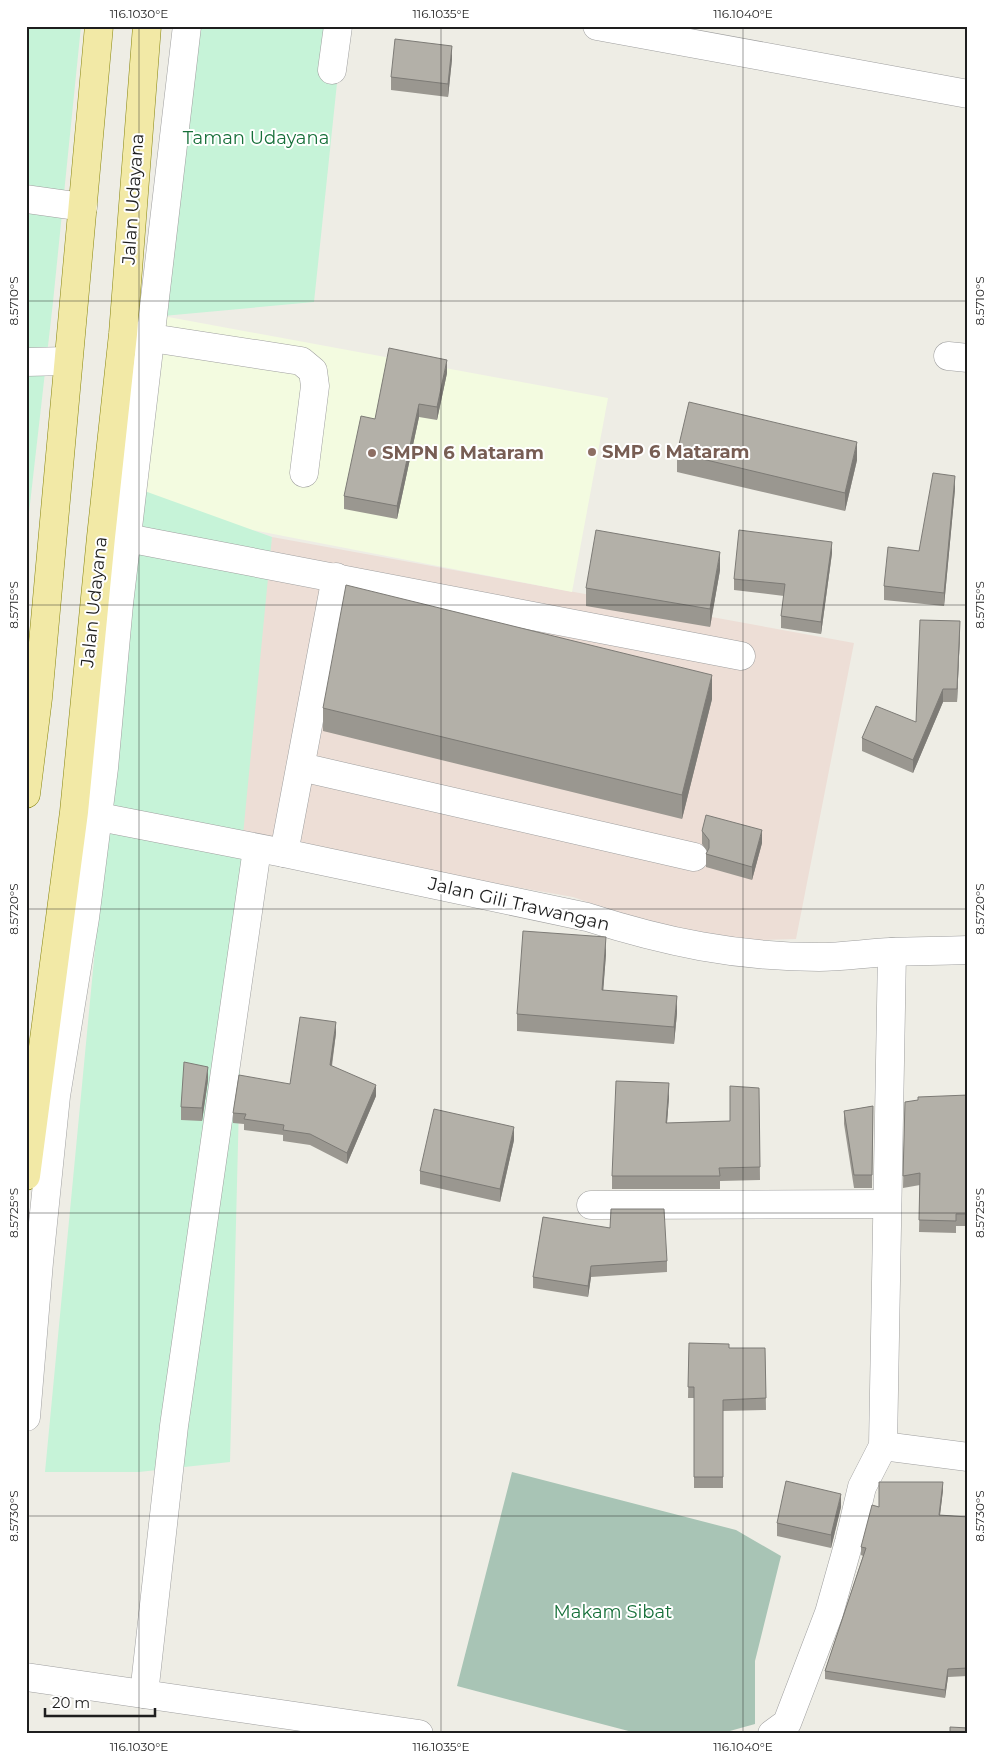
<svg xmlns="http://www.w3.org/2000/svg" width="994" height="1760" font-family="Montserrat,sans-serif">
<rect width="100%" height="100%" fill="#eeede5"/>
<path fill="#edded6" d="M272,537l582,106 -58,296 -94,3 -129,-45 -347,-60z"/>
<path fill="#f3fbe0" d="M163,316l445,82 -36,194 -433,-84z"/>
<path fill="#a8c4b5" d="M512,1472l224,58 45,26 -26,105v63l-36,10h-79l-183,-48z"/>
<g fill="#c6f3d8">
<path d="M26,26h55l-28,276 -27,237z"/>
<path d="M194,26h149l-29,276 -151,14z"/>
<path d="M139,489l133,48 -29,298 2,31 -15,596 -91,10h-94z"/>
</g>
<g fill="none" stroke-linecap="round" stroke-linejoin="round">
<g stroke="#9f9f9f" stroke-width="29">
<g id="minor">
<path d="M597,26l371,68"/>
<path d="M332,70l6,-44"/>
<path d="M26,199l57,8"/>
<path d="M132,335l169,26 12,10 2,15 -11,87"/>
<path d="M948,356l20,2"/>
<path d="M26,362l42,-1"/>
<path d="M110,537l17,1 614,118"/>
<path d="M301,767l393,90"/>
<path d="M79,813l205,40 303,64c78,25 150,40 232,40 24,0 48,-4 72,-5 26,-1 51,-1 77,-2"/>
<path d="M284,853l52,-276"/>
<path d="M591,1205l296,-1"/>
<path d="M26,1417l13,-155 17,-166 29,-178 19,-150 15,-164 68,-578"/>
<path d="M883,1446l85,11"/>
<path d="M26,1677l393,57"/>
<path d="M144,1694l30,-268 83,-577"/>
<path d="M772,1734l15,-11 42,-110 20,-71 13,-55 21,-41 9,-494"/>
</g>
</g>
<g stroke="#888610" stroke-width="29">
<g id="major">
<path d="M26,794l12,-96 61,-672"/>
<path d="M26,1176l48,-364 27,-275 22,-203 24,-308"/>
</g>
</g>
<use href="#minor" stroke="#fff" stroke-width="28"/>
<use href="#major" stroke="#f2e9a6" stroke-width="28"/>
</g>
<g fill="#9a9790">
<path d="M452,59l-4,38 -57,-7v-13z"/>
<path d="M447,373l-10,47 -18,-3 -22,102 -53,-10v-13l31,-77z"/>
<path d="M677,453l180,7 -12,51 -168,-39z"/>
<path d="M955,489l-11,117 -60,-6v-14l35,-35z"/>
<path d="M832,553l-11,81 -40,-6v-12l3,-20 -50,-6v-11z"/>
<path d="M720,570l-10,57 -124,-21v-18z"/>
<path d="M960,634l-3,68h-14l-30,71 -51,-22v-13l54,-16z"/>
<path d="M712,699l-30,120 -359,-88v-23z"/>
<path d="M702,831l60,12 -10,37 -46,-13v-13l1,-3 -5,-7z"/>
<path d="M606,954l-3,36 74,23 -3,31 -157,-13v-17z"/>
<path d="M336,1033l-4,33 44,30 -29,68 -37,-19 -27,-4v-6l-39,-5v-6l-11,-1v-10l57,-29z"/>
<path d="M208,1080l-6,41 -21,-1v-13z"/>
<path d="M759,1088l1,92 -40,1v8h-108v-13l57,-79 -2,26 63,-2z"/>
<path d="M968,1095v131h-12v7l-37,-1 1,-47 -17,3 2,-86z"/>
<path d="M873,1106l-1,82h-18l-10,-64v-13z"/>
<path d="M514,1140l-14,62 -80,-18v-13z"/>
<path d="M543,1217l124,44v11l-76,5 -3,20 -55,-9v-11z"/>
<path d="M689,1343l40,5h36l1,62 -43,1v77h-29v-90h-6z"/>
<path d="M943,1490l-3,25 28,2v159l-20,1 -3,21 -120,-19v-8l38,-115 -2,-1v-8l18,-40z"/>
<path d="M841,1507l-10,41 -54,-12v-13z"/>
</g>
<g fill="#7d7b76">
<path d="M452,46v13l-4,38v-13z"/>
<path d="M447,360v13l-10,47v-13z"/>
<path d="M419,404v13l-22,102v-13z"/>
<path d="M857,442v18l-12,51v-18z"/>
<path d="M955,476v13l-11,117v-13z"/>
<path d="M832,542v11l-11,81v-12z"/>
<path d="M720,552v18l-10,57v-18z"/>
<path d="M960,621v13l-3,68v-13z"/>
<path d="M712,675v24l-30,120v-24z"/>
<path d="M943,689v13l-30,71v-13z"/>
<path d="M762,830v13l-10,37v-13z"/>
<path d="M606,937v17l-4,53v-17z"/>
<path d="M677,996v17l-3,31v-17z"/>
<path d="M336,1022v11l-6,43v-11z"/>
<path d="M208,1067v13l-6,41v-13z"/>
<path d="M669,1083v14l-3,39v-13z"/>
<path d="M376,1085v11l-29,68v-11z"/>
<path d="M514,1127v13l-14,62v-13z"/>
<path d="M591,1266v11l-3,20v-11z"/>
<path d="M943,1482v8l-4,33v-8z"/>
<path d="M841,1494v13l-10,41v-13z"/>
<path d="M948,1669v8l-3,21v-8z"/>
</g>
<g fill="#b3b0a8" stroke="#7d7b76">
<path d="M395,39l57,7 -4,38 -57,-7z"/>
<path d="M389,348l58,12 -10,47 -18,-3 -22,102 -53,-10 17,-80 14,3z"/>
<path d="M689,402l168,40 -12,51 -168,-40z"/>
<path d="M933,473l22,3 -11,117 -60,-7 4,-39 31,4z"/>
<path d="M596,530l124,22 -10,57 -124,-21z"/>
<path d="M739,530l93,12 -11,80 -40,-6 4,-32 -51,-5z"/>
<path d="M346,585l366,90 -30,120 -359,-87z"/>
<path d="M920,620l40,1 -3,68h-14l-30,71 -51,-22 14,-32 40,16z"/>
<path d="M706,815l56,15 -10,37 -46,-13 3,-6v-8l-7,-9z"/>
<path d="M523,931l83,6 -4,53 75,6 -3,31 -157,-13z"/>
<path d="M300,1017l36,5 -6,43 46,20 -29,68 -37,-19 -27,-4 1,-5 -40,-6 2,-5 -13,-1 6,-38 51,9z"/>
<path d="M184,1062l24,5 -6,41 -21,-1z"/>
<path d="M616,1081l53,2 -3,40 64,-2v-35l29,2 1,79 -41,1 1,8h-108z"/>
<path d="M968,1095v119h-12v7l-37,-1 1,-47 -17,3 2,-74 13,-2v-3z"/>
<path d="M873,1106l-1,69h-18l-10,-64z"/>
<path d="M434,1109l80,18 -14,62 -80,-18z"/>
<path d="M611,1209h53l3,52 -76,5 -3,20 -55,-9 10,-60 67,11z"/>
<path d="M689,1343l40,1v4h36l1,50 -43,2v77h-29v-90h-6z"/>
<path d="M786,1481l55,13 -10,41 -54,-12z"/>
<path d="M879,1482h64l-4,33 29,2v151l-20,1 -3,21 -120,-19 41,-123 -5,-1 11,-42 7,2z"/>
<path d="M950,1727l18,1v6h-18z"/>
</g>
<path fill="none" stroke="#1e1e1e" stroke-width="1" stroke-opacity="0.45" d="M139,26v1708M441,26v1708M743,26v1708M26,301h942M26,605h942M26,909h942M26,1213h942M26,1516h942"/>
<g fill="#8d6e63" stroke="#fff" stroke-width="2">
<circle cx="592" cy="452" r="5"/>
<circle cx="372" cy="453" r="5"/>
</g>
<g text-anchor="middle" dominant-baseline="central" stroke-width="4" stroke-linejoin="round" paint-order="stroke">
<g font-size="18" fill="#17703a" stroke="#fff">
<text x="256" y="138">Taman Udayana</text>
<text x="613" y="1612">Makam Sibat</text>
</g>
<g font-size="18" fill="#1e1e1e" stroke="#fff">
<text transform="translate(133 199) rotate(-86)">Jalan Udayana</text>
<text transform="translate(94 602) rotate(-84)">Jalan Udayana</text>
<text transform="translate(519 904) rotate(13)">Jalan Gili Trawangan</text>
</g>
<g font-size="18" font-weight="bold" fill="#785e54" stroke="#fff" text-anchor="start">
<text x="602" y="452">SMP 6 Mataram</text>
<text x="382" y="453">SMPN 6 Mataram</text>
</g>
</g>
<rect width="994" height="1760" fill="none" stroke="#ffffff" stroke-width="55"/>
<path d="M45 1708v8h110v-8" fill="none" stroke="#1e1e1e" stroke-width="2.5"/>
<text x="52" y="1708" font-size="15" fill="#1e1e1e" stroke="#ffffff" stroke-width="4" paint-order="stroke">20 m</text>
<rect x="28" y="28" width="938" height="1704" fill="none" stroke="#1e1e1e" stroke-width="2"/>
<g font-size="12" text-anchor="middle" fill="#1e1e1e">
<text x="139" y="18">116.1030°E</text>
<text x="441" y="18">116.1035°E</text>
<text x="743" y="18">116.1040°E</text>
<text transform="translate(14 301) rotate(-90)" y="4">8.5710°S</text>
<text transform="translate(980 301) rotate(-90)" y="4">8.5710°S</text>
<text transform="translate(14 605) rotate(-90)" y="4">8.5715°S</text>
<text transform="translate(980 605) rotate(-90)" y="4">8.5715°S</text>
<text transform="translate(14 909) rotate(-90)" y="4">8.5720°S</text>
<text transform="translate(980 909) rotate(-90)" y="4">8.5720°S</text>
<text transform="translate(14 1213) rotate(-90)" y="4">8.5725°S</text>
<text transform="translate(980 1213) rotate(-90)" y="4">8.5725°S</text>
<text transform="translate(14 1516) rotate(-90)" y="4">8.5730°S</text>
<text transform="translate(980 1516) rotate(-90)" y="4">8.5730°S</text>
<text x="139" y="1751">116.1030°E</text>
<text x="441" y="1751">116.1035°E</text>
<text x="743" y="1751">116.1040°E</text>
</g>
</svg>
